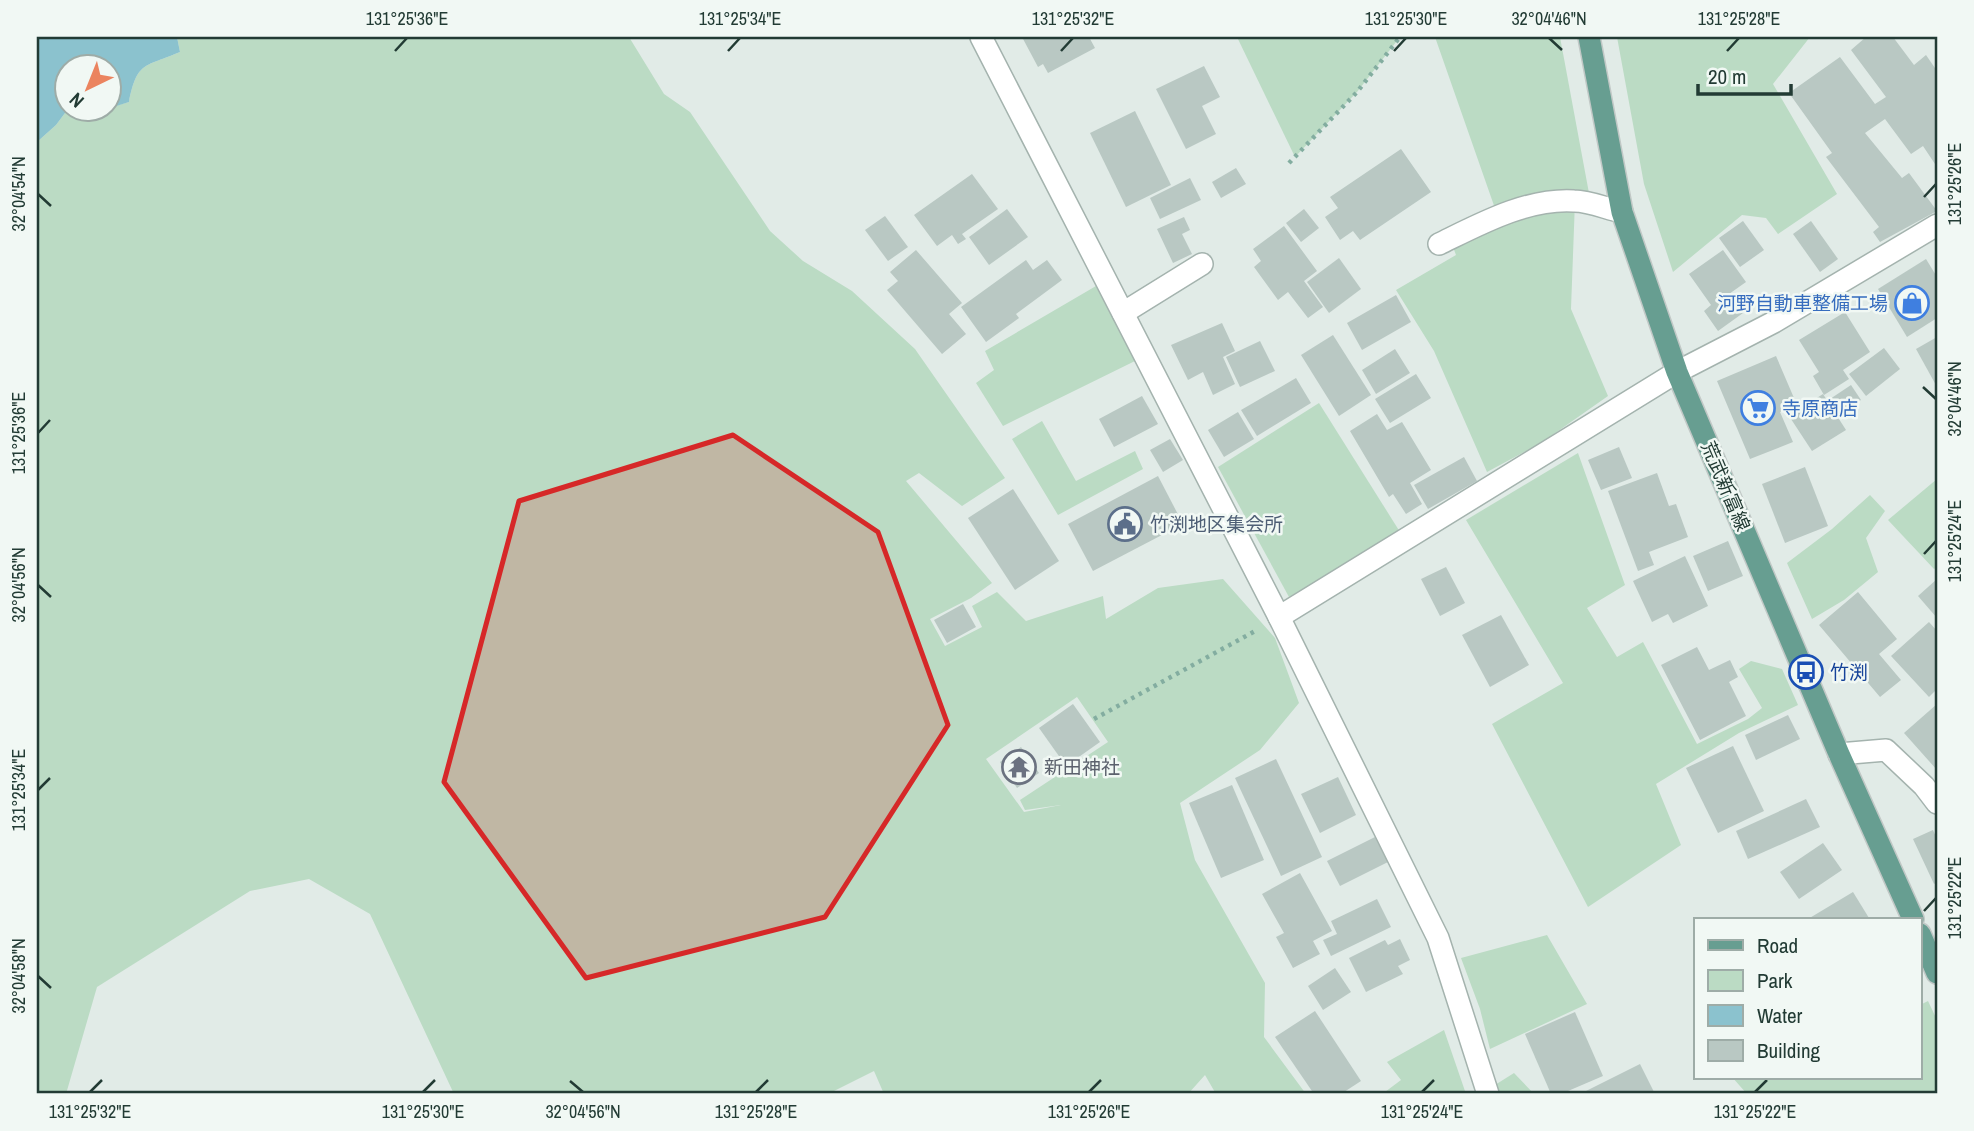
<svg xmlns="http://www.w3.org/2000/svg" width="1974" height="1131" font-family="'Archivo Narrow','Noto Sans JP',sans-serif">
<rect width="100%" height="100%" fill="#e1ebe7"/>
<g fill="#bbdbc4" fill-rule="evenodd">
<path d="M177,37h452l35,57 26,18 80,119 33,30 49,30 63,58 90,129 -43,28 -43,-33 -13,8 86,102 -21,15 -41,21 15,27 37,-19 -10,-21 25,-14 29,29 77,-25 3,23 52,-31 65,-9 52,59 24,65 -39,47 -80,53 15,57 70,123 -1,54 42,57h-90l-11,-19 -17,19h-304l-10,-23 -46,23h-374l-84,-180 -61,-35 -59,12 -153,96 -31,107h-29v-952l19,-17 12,-16 40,-1 21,-6c8,-41 16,-35 51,-50zM1077,697l31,45 -88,58 5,10 36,-5 -37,7 -38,-53z"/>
<path d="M1237,37h163l-43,55 -62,65z"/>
<path d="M1435,37h125l31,167 -16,-3 -4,108 37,87 -67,47 -54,29 -53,-121 -38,-61 60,-35 -6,-16 48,-22z"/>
<path d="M1617,37h193l-37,47 64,110 -59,40 -12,-16 -24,-3 -69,57 -29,-88z"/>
<path d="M1096,286l39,75 -132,65 -27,-43 18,-13 -9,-19z"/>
<path d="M1319,403l81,129 -111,65 -71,-130z"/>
<path d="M1042,421l34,60 59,-30 8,18 -85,46 -46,-76z"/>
<path d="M1578,453l47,132 -38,23 30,49 26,-15 54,102 51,-25 14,-11 -23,-39 12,-8 31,8 16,36 -59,28 -83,51 25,61 -93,62 -96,-183 71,-41 -97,-163z"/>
<path d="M1937,479v88l-3,2 -46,-49z"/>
<path d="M1870,495l15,16 -19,27 12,34 -34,28 -32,19 -25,-56 45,-34z"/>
<path d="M1547,935l40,69 -97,45 -10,-40 -19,-51z"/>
<path d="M1928,1001l9,19v74h-190l-15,-17h188v-72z"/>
<path d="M1444,1030l22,64h-80l-1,-2 16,-12 -14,-18z"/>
<path d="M1514,1073l20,21h-46l-1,-4z"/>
</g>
<path fill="#8bc2ce" d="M37,37h140l3,15c-35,15 -43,9 -51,50l-19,6 -2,-42h-42l2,43 -12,16 -19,17z"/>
<g fill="#b9c8c3">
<path d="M1022,37h67l6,11 -47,25 -5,-9 -5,3z"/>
<path d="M1866,37h27l21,28 12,-10 11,16v96l-14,-21 -12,8 -26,-35 -20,14 37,45 7,-5 28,38 -57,31 -7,-10 6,-5 -53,-70 6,-4 -43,-60 51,-36 35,47 11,-7 -35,-47z"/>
<path d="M1204,66l16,31 -18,9 14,28 -30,15 -30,-60z"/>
<path d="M1135,111l36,74 -45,22 -36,-74z"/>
<path d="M1401,149l30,43 -71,48 -7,-9 -13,9 -15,-23 13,-9 -8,-11z"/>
<path d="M1236,168l10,16 -25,14 -9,-16z"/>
<path d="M972,174l26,35 -36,25 4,5 -8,5 -6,-9 -15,11 -23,-31z"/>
<path d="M1190,178l11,22 -41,19 -10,-21z"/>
<path d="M1007,209l21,28 -39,28 -20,-28z"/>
<path d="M1304,209l15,19 -18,14 -15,-19z"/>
<path d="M885,216l23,31 -20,14 -23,-31z"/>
<path d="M1184,217l6,13 -8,4 10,20 -19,9 -16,-34z"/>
<path d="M1743,221l21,29 -24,17 -21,-29z"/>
<path d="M1811,221l27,38 -18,13 -27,-38z"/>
<path d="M1284,226l33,45 -13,10 19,26 -15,11 -20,-26 -10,8 -24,-33 7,-6 -8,-12z"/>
<path d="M916,250l46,53 -13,11 17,20 -24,20 -55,-64 11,-9 -8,-9z"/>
<path d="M1723,250l23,32 -17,12 14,19 -25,18 -14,-20 7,-6 -22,-31z"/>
<path d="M1339,258l22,31 -32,24 -22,-31z"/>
<path d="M1926,259l11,18v41l-30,19 -29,-48z"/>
<path d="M1026,260l7,10 14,-10 15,20 -46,34 3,4 -33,24 -25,-35z"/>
<path d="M1396,295l15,27 -49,28 -15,-27z"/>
<path d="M1845,312l25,40 -27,18 6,9 -25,16 -11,-19 6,-4 -20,-32z"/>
<path d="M1222,323l13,28 -12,6 12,27 -22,11 -10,-23 -15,8 -17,-35z"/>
<path d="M1333,335l38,60 -32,21 -38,-61z"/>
<path d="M1937,337v50l-21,-38z"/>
<path d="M1260,341l15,30 -35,16 -14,-30z"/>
<path d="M1884,348l16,21 -34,27 -17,-22z"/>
<path d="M1395,349l15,24 -34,21 -14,-24z"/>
<path d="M1776,356l21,49 -17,7 13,30 -43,17 -33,-78z"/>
<path d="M1416,374l15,24 -41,25 -15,-24z"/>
<path d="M1296,378l15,25 -54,33 -16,-26z"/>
<path d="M1851,385l10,15 -22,13 -9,-14z"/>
<path d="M1823,394l23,36 -34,21 -23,-35z"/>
<path d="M1142,396l16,28 -44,23 -15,-28z"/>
<path d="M1238,412l16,27 -30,18 -16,-27z"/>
<path d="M1377,414l10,16 15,-8 29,48 -21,13 12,21 -16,10 -13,-20 -4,3 -39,-66z"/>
<path d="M1170,439l13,21 -20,12 -13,-22z"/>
<path d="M1619,447l13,31 -31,12 -13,-30z"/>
<path d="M1464,457l13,24 -49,28 -14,-24z"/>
<path d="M1805,467l23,59 -43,17 -23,-59z"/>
<path d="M1657,473l12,33 7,-2 12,33 -39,15 5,13 -16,6 -30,-80z"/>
<path d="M1158,476l25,48 -90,47 -25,-47z"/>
<path d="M1013,489l46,72 -44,29 -47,-72z"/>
<path d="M1728,541l15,35 -35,15 -15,-35z"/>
<path d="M1685,556l23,50 -35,17 -5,-9 -16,8 -19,-41z"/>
<path d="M1446,567l19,36 -25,13 -19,-37z"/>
<path d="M1937,579v39l-19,-22z"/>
<path d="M1858,592l39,47 -18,15 22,26 -21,17 -61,-72z"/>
<path d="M963,604l13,23 -29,16 -13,-23z"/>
<path d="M1501,615l28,50 -39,22 -28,-52z"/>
<path d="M1929,622l8,9v58l-8,8 -38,-41z"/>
<path d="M1697,647l12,23 21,-10 8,17 -9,5 17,34 -46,24 -39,-75z"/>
<path d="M1073,704l27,38 -34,24 -27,-38z"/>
<path d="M1937,704v66l-33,-37z"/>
<path d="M1788,715l12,24 -44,21 -11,-25z"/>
<path d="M1733,746l31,65 -46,22 -32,-65z"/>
<path d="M1021,747l18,26 -22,15 -17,-26z"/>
<path d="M1276,759l46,98 -41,19 -46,-98z"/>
<path d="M1338,777l18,38 -36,18 -19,-39z"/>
<path d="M1232,785l32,75 -43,18 -32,-75z"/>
<path d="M1806,799l14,28 -72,32 -12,-28z"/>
<path d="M1933,830l4,9v43l-3,2 -21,-45z"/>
<path d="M1375,837l13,25 -48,24 -13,-25z"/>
<path d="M1823,843l19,27 -43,29 -19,-27z"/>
<path d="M1300,873l32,58 -19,10 7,13 -27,14 -17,-31 8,-4 -22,-39z"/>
<path d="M1853,892l16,26 -61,1z"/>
<path d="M1377,899l14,28 -60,29 -8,-16 14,-6 -6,-13z"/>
<path d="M1400,939l10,21 -12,6 5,8 -37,18 -17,-34 36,-18 3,5z"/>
<path d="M1335,968l16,24 -28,18 -15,-24z"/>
<path d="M1315,1011l46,70 -20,13h-27l-39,-57z"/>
<path d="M1575,1012l28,64 -42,18h-10l-26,-60z"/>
<path d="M1640,1064l15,30h-75z"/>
</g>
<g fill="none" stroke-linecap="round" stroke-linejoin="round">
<g stroke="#a4b3ae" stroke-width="24">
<g id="street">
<path d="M981,37l298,580 159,321 50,156"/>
<path d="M1439,244c41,-20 88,-46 135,-43 16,0 33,8 48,11"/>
<path d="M1123,313l79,-49"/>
<path d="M1279,617l398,-245 97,-50 163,-97"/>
<path d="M1839,754l47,-4 38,36 13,17"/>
</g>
</g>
<g stroke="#c1c8c6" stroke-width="24">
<g id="primary">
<path d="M1589,37l33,175 55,160 162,382 74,165"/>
<path d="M1920,934l17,39"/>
</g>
</g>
<g stroke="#83ada0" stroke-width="4.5" stroke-dasharray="3.5 5" stroke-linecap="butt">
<path d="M1289,163l68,-71 43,-55"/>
<path d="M1094,719l163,-89"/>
</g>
<use href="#street" stroke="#fff" stroke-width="21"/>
<use href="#primary" stroke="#679e91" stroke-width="21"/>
</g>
<path fill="#d62828" fill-opacity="0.2" stroke="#d62828" stroke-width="5" stroke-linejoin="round" d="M733,435l145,97 70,193 -123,192 -239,61 -142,-196 75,-281z"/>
<path fill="none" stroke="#223b34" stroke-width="2.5" d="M1549,38l13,12M395,51l12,-13M728,51l12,-13M1061,51l12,-13M1394,51l12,-13M1727,51l12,-13M38,194l13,12M1924,197l12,-13M1923,387l13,12M38,433l12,-13M1924,554l12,-13M38,585l13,12M38,790l12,-12M1924,911l12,-13M38,976l13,12M570,1081l13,11M90,1092l12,-12M423,1092l12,-12M756,1092l12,-12M1089,1092l12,-12M1422,1092l12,-12M1755,1092l12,-12"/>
<defs>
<g id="shop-ring" transform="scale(1.75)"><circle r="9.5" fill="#f1f8f4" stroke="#3f7fe0" stroke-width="1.5"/><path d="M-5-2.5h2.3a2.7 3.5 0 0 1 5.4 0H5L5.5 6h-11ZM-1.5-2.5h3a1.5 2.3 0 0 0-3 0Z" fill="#3f7fe0"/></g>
<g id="supermarket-ring" transform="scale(1.75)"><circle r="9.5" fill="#f1f8f4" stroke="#3f7fe0" stroke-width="1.5"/><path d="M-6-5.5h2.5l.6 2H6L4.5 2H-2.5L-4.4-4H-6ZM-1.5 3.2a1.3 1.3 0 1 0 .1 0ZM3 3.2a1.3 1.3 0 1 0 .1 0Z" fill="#3f7fe0"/></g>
<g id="civic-ring" transform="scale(1.75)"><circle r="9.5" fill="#f1f8f4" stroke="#5c6f8a" stroke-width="1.5"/><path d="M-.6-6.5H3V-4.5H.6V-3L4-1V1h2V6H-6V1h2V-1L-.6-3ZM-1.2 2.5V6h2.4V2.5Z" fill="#5c6f8a"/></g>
<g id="bus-ring" transform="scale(1.75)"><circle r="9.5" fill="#f1f8f4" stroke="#1a4fb4" stroke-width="1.5"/><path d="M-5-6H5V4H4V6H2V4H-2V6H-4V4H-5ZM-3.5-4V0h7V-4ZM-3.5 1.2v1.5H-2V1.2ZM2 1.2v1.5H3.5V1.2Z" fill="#1a4fb4"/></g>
<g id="temple-ring" transform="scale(1.75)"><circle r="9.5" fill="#f1f8f4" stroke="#6b7280" stroke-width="1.5"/><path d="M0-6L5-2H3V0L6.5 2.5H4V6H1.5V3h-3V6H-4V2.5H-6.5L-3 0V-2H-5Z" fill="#6b7280"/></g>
</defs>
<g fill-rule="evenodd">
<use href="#shop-ring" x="1912" y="303"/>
<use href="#supermarket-ring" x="1758" y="408"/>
<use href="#civic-ring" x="1125" y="524"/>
<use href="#bus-ring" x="1806" y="672"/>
<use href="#temple-ring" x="1019" y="767"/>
</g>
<g text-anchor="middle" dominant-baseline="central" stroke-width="5" stroke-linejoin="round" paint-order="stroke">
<g font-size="19" fill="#366cbe" stroke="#f1f8f4" text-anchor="end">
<text x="1888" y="303">河野自動車整備工場</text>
<text x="1782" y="408" text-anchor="start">寺原商店</text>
</g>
<g font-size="19" fill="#223b34" stroke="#f1f8f4">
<text transform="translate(1726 486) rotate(67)">荒武新富線</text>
</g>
<g font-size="19" fill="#4e5e75" stroke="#f1f8f4" text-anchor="start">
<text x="1150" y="524">竹渕地区集会所</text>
</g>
<g font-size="19" fill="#164399" stroke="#f1f8f4" text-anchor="start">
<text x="1830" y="672">竹渕</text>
</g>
<g font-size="19" fill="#5b616d" stroke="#f1f8f4" text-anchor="start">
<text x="1044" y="767">新田神社</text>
</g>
</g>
<rect width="1974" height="1131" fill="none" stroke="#f1f8f4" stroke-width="77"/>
<rect x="1694" y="918" width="228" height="161" fill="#f1f8f4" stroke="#9eaca7" stroke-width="2"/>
<rect x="1708" y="940" width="35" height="10" fill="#679e91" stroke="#9eaca7" stroke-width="2"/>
<text x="1757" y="953" font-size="21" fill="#223b34">Road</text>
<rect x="1708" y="970" width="35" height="21" fill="#bbdbc4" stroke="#9eaca7" stroke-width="2"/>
<text x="1757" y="988" font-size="21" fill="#223b34">Park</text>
<rect x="1708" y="1005" width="35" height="21" fill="#8bc2ce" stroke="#9eaca7" stroke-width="2"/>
<text x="1757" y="1023" font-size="21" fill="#223b34">Water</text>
<rect x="1708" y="1040" width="35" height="21" fill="#b9c8c3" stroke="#9eaca7" stroke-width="2"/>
<text x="1757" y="1058" font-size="21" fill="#223b34">Building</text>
<g transform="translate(88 88) rotate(223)"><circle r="33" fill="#f1f8f4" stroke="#9eaca7" stroke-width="2"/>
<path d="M0-5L12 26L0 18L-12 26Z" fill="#eb845f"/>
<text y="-10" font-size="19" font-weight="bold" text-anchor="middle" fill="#223b34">N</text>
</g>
<path d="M1698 84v10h93v-10" fill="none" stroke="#223b34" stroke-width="3.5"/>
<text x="1708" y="84" font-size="21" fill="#223b34" stroke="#f1f8f4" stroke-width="5" paint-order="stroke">20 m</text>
<rect x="38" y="38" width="1898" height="1054" fill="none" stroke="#223b34" stroke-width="2.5"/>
<g font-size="18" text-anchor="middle" fill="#223b34">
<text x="407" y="25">131°25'36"E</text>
<text x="740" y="25">131°25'34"E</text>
<text x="1073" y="25">131°25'32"E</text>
<text x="1406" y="25">131°25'30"E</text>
<text x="1549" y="25">32°04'46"N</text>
<text x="1739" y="25">131°25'28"E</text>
<text transform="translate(1955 184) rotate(-90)" y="6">131°25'26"E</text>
<text transform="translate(19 194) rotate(-90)" y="6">32°04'54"N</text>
<text transform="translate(1955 399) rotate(-90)" y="6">32°04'46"N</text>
<text transform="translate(19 433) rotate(-90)" y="6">131°25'36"E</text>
<text transform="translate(1955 541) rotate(-90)" y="6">131°25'24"E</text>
<text transform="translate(19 585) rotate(-90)" y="6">32°04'56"N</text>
<text transform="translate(19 790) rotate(-90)" y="6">131°25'34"E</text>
<text transform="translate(1955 898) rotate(-90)" y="6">131°25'22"E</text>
<text transform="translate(19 976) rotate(-90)" y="6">32°04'58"N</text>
<text x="90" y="1118">131°25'32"E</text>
<text x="423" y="1118">131°25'30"E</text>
<text x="583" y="1118">32°04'56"N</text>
<text x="756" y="1118">131°25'28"E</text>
<text x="1089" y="1118">131°25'26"E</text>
<text x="1422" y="1118">131°25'24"E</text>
<text x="1755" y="1118">131°25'22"E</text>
</g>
</svg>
